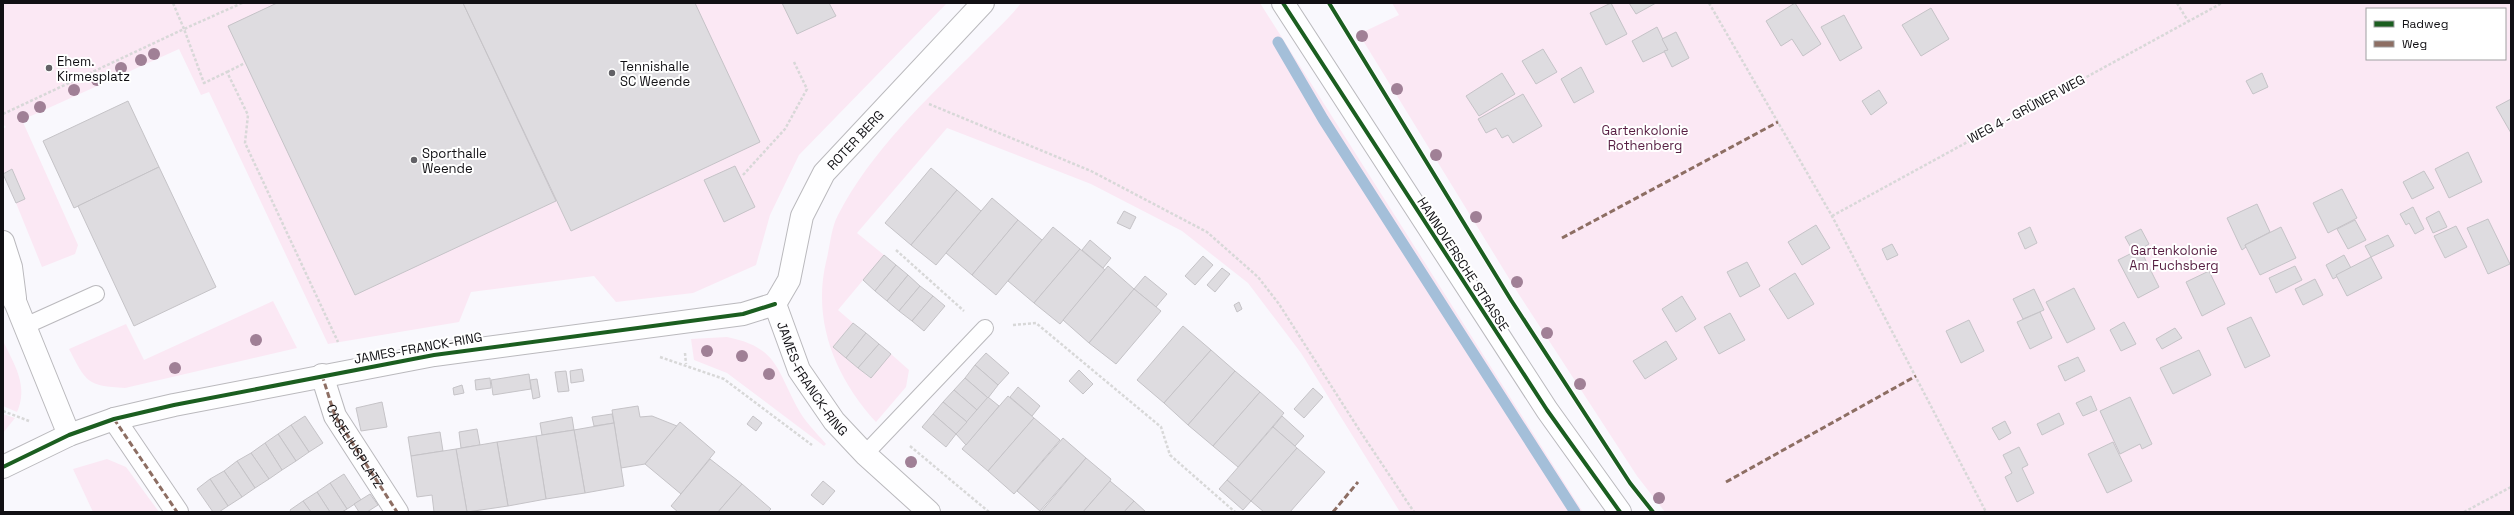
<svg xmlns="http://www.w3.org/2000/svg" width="2514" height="515" font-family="'Space Grotesk',sans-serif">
<rect width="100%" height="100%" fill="#f9f8fd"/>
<g fill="#fbe8f4" fill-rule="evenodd">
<path d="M3,3h944l-148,152 -29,60 -14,50 -63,28 -77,9 -22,-26 -123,16 -12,30 -131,22 -119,-252 -8,3 -22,-46 -157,71 56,125 -3,9 -33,13 -26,-64 9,-5 -13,-29 -9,4v-44l3,-2 -3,-3z"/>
<path d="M1021,3h239l323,509h-183l-99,-159 -53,-70 -66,-52 -91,-47 -144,-56 -90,105 27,22 -46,55 15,13 -20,24 37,31 21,-24 18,16 -3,17 -30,35c-40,-44 -64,-100 -50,-160 4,-15 5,-34 12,-47 33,-64 89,-116 139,-166 15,-15 32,-30 44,-46z"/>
<path d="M1392,3h1119v509h-846l-28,-36 -119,-183 -159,-259 40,-19zM2367,9h138v50h-138z"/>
<path d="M273,301l24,47 -172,40c-38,-2 -39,-6 -56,-39l57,-25 18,36z"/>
<path d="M727,337c49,10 49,30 70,70 7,14 19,25 29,37l-2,2 -97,-73 -33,-13 -3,-21z"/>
<path d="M3,341c11,23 26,45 14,71l-14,-6z"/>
<path d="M3,414l12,4 -12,15z"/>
<path d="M107,459l19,8 33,45h-66l-20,-43z"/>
</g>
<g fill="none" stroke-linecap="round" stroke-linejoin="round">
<path stroke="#a4bfd9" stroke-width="11" d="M1278,42l45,77 252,393"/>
</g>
<g fill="#dedce0" stroke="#c5c3c7">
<path d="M277,3h186l93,198 -201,94 -127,-269z"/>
<path d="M463,3h232l65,139 -189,89z"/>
<path d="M782,3h47l7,13 -39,18z"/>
<path d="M1611,3l16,31 -21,11 -16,-32z"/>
<path d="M1629,3h27l-20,11z"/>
<path d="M1795,3l26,41 -18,12 -11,-17 -11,7 -15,-25z"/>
<path d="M1931,8l18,31 -28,17 -19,-31z"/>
<path d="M1844,15l18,33 -22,13 -19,-34z"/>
<path d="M1657,27l11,23 -25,12 -11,-21z"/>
<path d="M1676,32l13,26 -17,9 -8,-16 4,-1 -6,-11z"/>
<path d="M1543,49l14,23 -21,12 -14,-23z"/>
<path d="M1581,67l13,25 -20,11 -13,-24z"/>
<path d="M1502,73l13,21 -36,22 -13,-20z"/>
<path d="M2262,73l6,14 -15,7 -7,-13z"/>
<path d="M1879,90l8,13 -16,12 -9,-14z"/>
<path d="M1523,94l19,32 -29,17 -5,-8 -6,3 -6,-10 -10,5 -8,-14z"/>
<path d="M2511,99v34l-15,-26z"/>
<path d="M128,101l31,66 -85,41 -31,-67z"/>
<path d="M2468,152l14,30 -33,16 -14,-29z"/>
<path d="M735,166l20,41 -31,15 -20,-42z"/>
<path d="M159,167l57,120 -82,39 -56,-120z"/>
<path d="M931,168l26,22 -46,55 -26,-22z"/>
<path d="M12,169l13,30 -9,4 -13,-29z"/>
<path d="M2424,171l10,17 -22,11 -9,-17z"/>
<path d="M2342,189l15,29 -29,15 -15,-30z"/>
<path d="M957,190l24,21 -45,54 -25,-20z"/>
<path d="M992,198l26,22 -46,55 -26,-22z"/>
<path d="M2257,204l13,28 -25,13 1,2 -4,3 -15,-32z"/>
<path d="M2413,207l11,22 -9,5 -6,-11 -3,2 -6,-11z"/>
<path d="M1124,211l12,6 -6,12 -13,-6z"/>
<path d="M2439,211l8,16 -14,6 -7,-15z"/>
<path d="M2488,219l22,45 -22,10 -21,-46z"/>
<path d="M1018,220l24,20 -46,55 -24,-20z"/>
<path d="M2355,220l11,20 -18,9 -11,-20z"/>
<path d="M1816,225l14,23 -28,17 -14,-23z"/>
<path d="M2456,226l11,21 -22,11 -11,-22z"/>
<path d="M1053,227l27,22 -46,54 -26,-22z"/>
<path d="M2030,227l7,16 -12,6 -7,-16z"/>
<path d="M2281,227l15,31 -36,17 -15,-30z"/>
<path d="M2141,229l8,15 -15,9 -9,-16z"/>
<path d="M2388,235l6,11 -23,11 -6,-11z"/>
<path d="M1090,240l21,18 -8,10 -21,-18z"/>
<path d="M1892,244l6,11 -11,5 -5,-11z"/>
<path d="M1080,249l25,21 -45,54 -26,-21z"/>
<path d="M2140,249l19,38 -21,11 -20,-38z"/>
<path d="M884,255l12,10 -21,26 -12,-11z"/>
<path d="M2344,255l7,13 -18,11 -7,-14z"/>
<path d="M1203,256l10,9 -18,20 -10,-9z"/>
<path d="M2371,257l11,21 -35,18 -11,-21z"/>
<path d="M1747,262l13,24 -20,11 -13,-25z"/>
<path d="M896,265l12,10 -21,26 -12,-10z"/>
<path d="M1108,266l26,23 -45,54 -26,-23z"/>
<path d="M2295,266l7,14 -26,13 -7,-15z"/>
<path d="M1222,268l8,6 -15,18 -8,-7z"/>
<path d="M2209,271l16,33 -23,12 -16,-34z"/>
<path d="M1795,273l19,31 -26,15 -19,-30z"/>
<path d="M908,275l12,11 -21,25 -12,-10z"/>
<path d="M1145,276l22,18 -11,13 -22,-18z"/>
<path d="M2315,279l8,16 -20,10 -8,-16z"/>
<path d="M920,286l13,10 -21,25 -13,-10z"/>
<path d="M2074,288l21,41 -28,14 -21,-41z"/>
<path d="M1134,289l27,22 -45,53 -27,-21z"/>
<path d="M2034,289l10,21 -21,9 -10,-20z"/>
<path d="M933,296l12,10 -21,25 -12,-10z"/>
<path d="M1682,296l14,23 -20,13 -14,-23z"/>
<path d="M1239,302l3,7 -5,3 -3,-7z"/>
<path d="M2040,312l12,26 -22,11 -13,-27z"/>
<path d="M1730,313l15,27 -26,14 -15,-27z"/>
<path d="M2251,317l19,39 -25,12 -18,-40z"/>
<path d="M1969,320l15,31 -23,12 -15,-32z"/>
<path d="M2124,322l12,22 -15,7 -11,-21z"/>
<path d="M853,323l13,10 -20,25 -13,-11z"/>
<path d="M1183,326l28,24 -47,53 -27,-23z"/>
<path d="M2175,328l7,10 -20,11 -6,-10z"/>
<path d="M866,333l13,11 -21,24 -12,-10z"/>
<path d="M1666,341l11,18 -32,20 -12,-18z"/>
<path d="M879,344l12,10 -20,24 -13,-10z"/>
<path d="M1211,350l24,21 -47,54 -24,-22z"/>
<path d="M2199,350l12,25 -38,19 -13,-26z"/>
<path d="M986,353l23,20 -11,12 -23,-20z"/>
<path d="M2078,357l7,14 -20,10 -7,-15z"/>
<path d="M975,365l23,20 -10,13 -23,-20z"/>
<path d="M582,369l2,12 -13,2 -1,-12z"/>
<path d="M1079,370l14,14 -10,10 -14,-13z"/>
<path d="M566,371l3,20 -11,1 -3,-20z"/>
<path d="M1235,371l25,21 -47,54 -25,-21z"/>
<path d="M529,374l2,15 -38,6 -2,-15z"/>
<path d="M490,378l1,10 -15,2 -1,-10z"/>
<path d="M965,378l23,20 -11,12 -23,-20z"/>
<path d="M537,379l3,18 -7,2 -3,-19z"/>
<path d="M462,385l2,8 -10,2 -1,-7z"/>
<path d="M1018,387l22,19 -8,10 -22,-19z"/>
<path d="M1313,388l10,9 -19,21 -10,-9z"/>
<path d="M954,390l23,20 -10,12 -24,-20z"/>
<path d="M1260,392l24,21 -46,54 -25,-21z"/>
<path d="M1008,396l26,22 -46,53 -26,-22z"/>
<path d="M2091,396l6,14 -14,6 -7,-13z"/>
<path d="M988,397l11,9 -33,39 -10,-11z"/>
<path d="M2130,397l22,47 -10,5 -2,-5 -20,10 -20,-43z"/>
<path d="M382,402l5,25 -26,4 -5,-23z"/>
<path d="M943,402l24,20 -11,12 -23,-20z"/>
<path d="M638,406l2,11 12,-1 25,10 -32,38 -24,4 -9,-58z"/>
<path d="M2059,413l5,11 -22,11 -5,-11z"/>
<path d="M612,414l2,9 -20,3 -2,-9z"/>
<path d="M933,414l23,20 -10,13 -24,-20z"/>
<path d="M305,416l18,27 -14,9 -18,-27z"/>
<path d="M753,416l9,7 -6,8 -9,-7z"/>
<path d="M1282,416l22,20 -9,10 -22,-19z"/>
<path d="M572,417l2,13 -32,5 -2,-12z"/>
<path d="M1034,418l26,22 -46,54 -26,-23z"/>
<path d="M2005,421l6,12 -12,7 -7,-12z"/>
<path d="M680,422l35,30 -34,42 -36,-30z"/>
<path d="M614,423l10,63 -39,7 -11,-63z"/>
<path d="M291,425l18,27 -13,9 -18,-27z"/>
<path d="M1273,427l24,21 -46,53 -24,-21z"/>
<path d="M477,429l3,16 -19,3 -2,-16z"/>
<path d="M574,430l11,63 -39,6 -10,-63z"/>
<path d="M440,432l3,19 -32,5 -3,-19z"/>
<path d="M278,434l18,27 -14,9 -17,-27z"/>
<path d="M536,436l10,63 -38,7 -11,-64z"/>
<path d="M1063,438l23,20 -46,53 -23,-20z"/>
<path d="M497,442l11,64 -41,6 -11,-63z"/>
<path d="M2113,442l19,39 -25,12 -19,-39z"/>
<path d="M265,443l17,27 -13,9 -18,-26z"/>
<path d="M2019,447l9,18 -6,3 12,25 -17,9 -12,-25 7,-4 -9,-18z"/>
<path d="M1297,448l28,24 -35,40h-26l-13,-11z"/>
<path d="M456,449l11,63h-33l-2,-17 -15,2 -6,-41z"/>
<path d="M251,453l18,26 -14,9 -18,-27z"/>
<path d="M1086,458l25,21 -1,2 -27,31h-42z"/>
<path d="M710,459l32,25 -24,28h-40l-7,-6z"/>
<path d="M237,461l18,27 -13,9 -18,-26z"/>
<path d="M224,471l18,26 -14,9 -18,-27z"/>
<path d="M344,474l17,26 -14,9 -17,-26z"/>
<path d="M210,479l18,27 -9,6h-6l-16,-23z"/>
<path d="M1227,480l24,21 -8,9 -24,-21z"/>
<path d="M823,481l12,10 -12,14 -12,-10z"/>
<path d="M1110,481l24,20 -10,11h-41z"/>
<path d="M330,483l17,26 -5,3h-12l-13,-20z"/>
<path d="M742,484l29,25 -3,3h-50z"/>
<path d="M317,492l13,20h-19l-8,-11z"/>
<path d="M370,494l8,11 -11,7h-8l-5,-8z"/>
<path d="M303,501l8,11h-20l-1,-2z"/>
<path d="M1134,501l12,11h-22z"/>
</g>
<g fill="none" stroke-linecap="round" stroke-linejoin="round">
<g stroke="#bab9bd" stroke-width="18">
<g id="lane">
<path d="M25,326l71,-32"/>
<path d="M865,454l120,-126"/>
</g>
</g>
<g stroke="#bab9bd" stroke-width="24">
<g id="street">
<path d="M3,242l8,25 4,31"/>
<path d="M3,281l13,23 53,131"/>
<path id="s1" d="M775,304l14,-24 13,-64 22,-43 159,-170"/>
<path id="s2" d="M775,304l24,66 35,51 31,33 64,58"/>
<path id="s3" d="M322,375l13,41 62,96"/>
<path d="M114,419l63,93"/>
<path d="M3,467l66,-32 45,-16 60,-14 260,-50 309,-41 32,-10"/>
</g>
</g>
<g stroke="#bab9bd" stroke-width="24">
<path id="secondary" d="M1283,3l264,407 73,102"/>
</g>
<g stroke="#d8d8d8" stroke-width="2.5" stroke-dasharray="3 2" stroke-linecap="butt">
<path d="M242,3l-58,26 20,54 23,-11 21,43 -3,28 93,199"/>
<path d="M1709,3l123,213 154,296"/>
<path d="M2177,3l11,18"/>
<path d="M227,72l18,-9"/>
<path d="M929,104l162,67 116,61 51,45 21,27 79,124 56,84"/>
<path d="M3,114l181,-85 -11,-26"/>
<path d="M743,175l42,-46 22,-40 -13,-27"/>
<path d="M1832,216l390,-213"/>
<path d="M896,250l68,61"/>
<path d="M1013,325l23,-2 125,104 9,28 65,57"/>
<path d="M685,353l1,11"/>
<path d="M660,357l64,22 88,66"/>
<path d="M3,411l26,10"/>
<path d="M910,446l79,66"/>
<path d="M2464,512l47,-25"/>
</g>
<use href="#lane" stroke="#fefeff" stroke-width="16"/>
<use href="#street" stroke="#fefeff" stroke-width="22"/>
<use href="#secondary" stroke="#fefeff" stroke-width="22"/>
<g stroke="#8d6e63" stroke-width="3" stroke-dasharray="6 3" stroke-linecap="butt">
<path d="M1562,238l216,-116"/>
<path d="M322,375l13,41 62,96"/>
<path d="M114,419l63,93"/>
<path d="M1726,482l190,-106"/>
<path d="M1333,512l25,-30"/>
</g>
<g stroke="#fff" stroke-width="6">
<g id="cycleway">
<path d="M1283,3l264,407 73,102"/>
<path d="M1329,3l182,297 119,183 23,29"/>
<path d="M3,467l66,-32 45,-16 60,-14 260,-50 309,-41 32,-10"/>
</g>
</g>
<use href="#cycleway" stroke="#1b5e20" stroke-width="4"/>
</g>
<g fill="#a08096">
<circle cx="1362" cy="36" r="6"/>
<circle cx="154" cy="54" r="6"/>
<circle cx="141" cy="60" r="6"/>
<circle cx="121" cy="68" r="6"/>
<circle cx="97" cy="80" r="6"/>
<circle cx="1397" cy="89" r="6"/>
<circle cx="74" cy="90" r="6"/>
<circle cx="40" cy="107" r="6"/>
<circle cx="23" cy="117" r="6"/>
<circle cx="1436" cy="155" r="6"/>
<circle cx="1476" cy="217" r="6"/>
<circle cx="1517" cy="282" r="6"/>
<circle cx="1547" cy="333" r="6"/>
<circle cx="256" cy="340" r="6"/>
<circle cx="707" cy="351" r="6"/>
<circle cx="742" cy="356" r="6"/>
<circle cx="175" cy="368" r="6"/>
<circle cx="769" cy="374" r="6"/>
<circle cx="1580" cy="384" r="6"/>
<circle cx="911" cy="462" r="6"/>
<circle cx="1659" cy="498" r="6"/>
</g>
<g fill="#626166" stroke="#fff" stroke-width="1.5">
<circle cx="49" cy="68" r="4"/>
<circle cx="612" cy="73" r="4"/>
<circle cx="414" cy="160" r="4"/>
</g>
<g text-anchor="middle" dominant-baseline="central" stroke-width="4" stroke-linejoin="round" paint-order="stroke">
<g font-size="13" fill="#111014" stroke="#fff" text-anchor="start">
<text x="57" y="61">Ehem.<tspan x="57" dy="15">Kirmesplatz</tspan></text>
<text x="620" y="66">Tennishalle<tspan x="620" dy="15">SC Weende</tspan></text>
<text x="422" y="153">Sporthalle<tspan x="422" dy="15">Weende</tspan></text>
</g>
<g font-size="13" fill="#111014" stroke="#fff">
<text transform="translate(2026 109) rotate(-28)">WEG 4 - GRÜNER WEG</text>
<text stroke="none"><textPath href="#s1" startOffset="187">ROTER BERG</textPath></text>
<text transform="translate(1463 264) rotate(57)">HANNOVERSCHE STRASSE</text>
<text transform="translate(418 348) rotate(-10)">JAMES-FRANCK-RING</text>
<text stroke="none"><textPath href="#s2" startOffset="84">JAMES-FRANCK-RING</textPath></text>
<text stroke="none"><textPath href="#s3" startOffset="79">CASELIUSPLATZ</textPath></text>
</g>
<g font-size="13" fill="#571e42" stroke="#fff">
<text x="1645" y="130">Gartenkolonie<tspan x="1645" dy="15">Rothenberg</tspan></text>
<text x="2174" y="250">Gartenkolonie<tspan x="2174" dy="15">Am Fuchsberg</tspan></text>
</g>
</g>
<rect width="2514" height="515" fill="none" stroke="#111014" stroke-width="8"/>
<rect x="2366" y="8" width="140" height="52" fill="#ffffff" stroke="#a09fa1"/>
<rect x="2374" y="21" width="20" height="6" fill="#1b5e20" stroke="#a09fa1"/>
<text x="2402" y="28" font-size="12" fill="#111014">Radweg</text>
<rect x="2374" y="41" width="20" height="6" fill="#8d6e63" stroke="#a09fa1"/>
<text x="2402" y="48" font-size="12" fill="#111014">Weg</text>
</svg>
